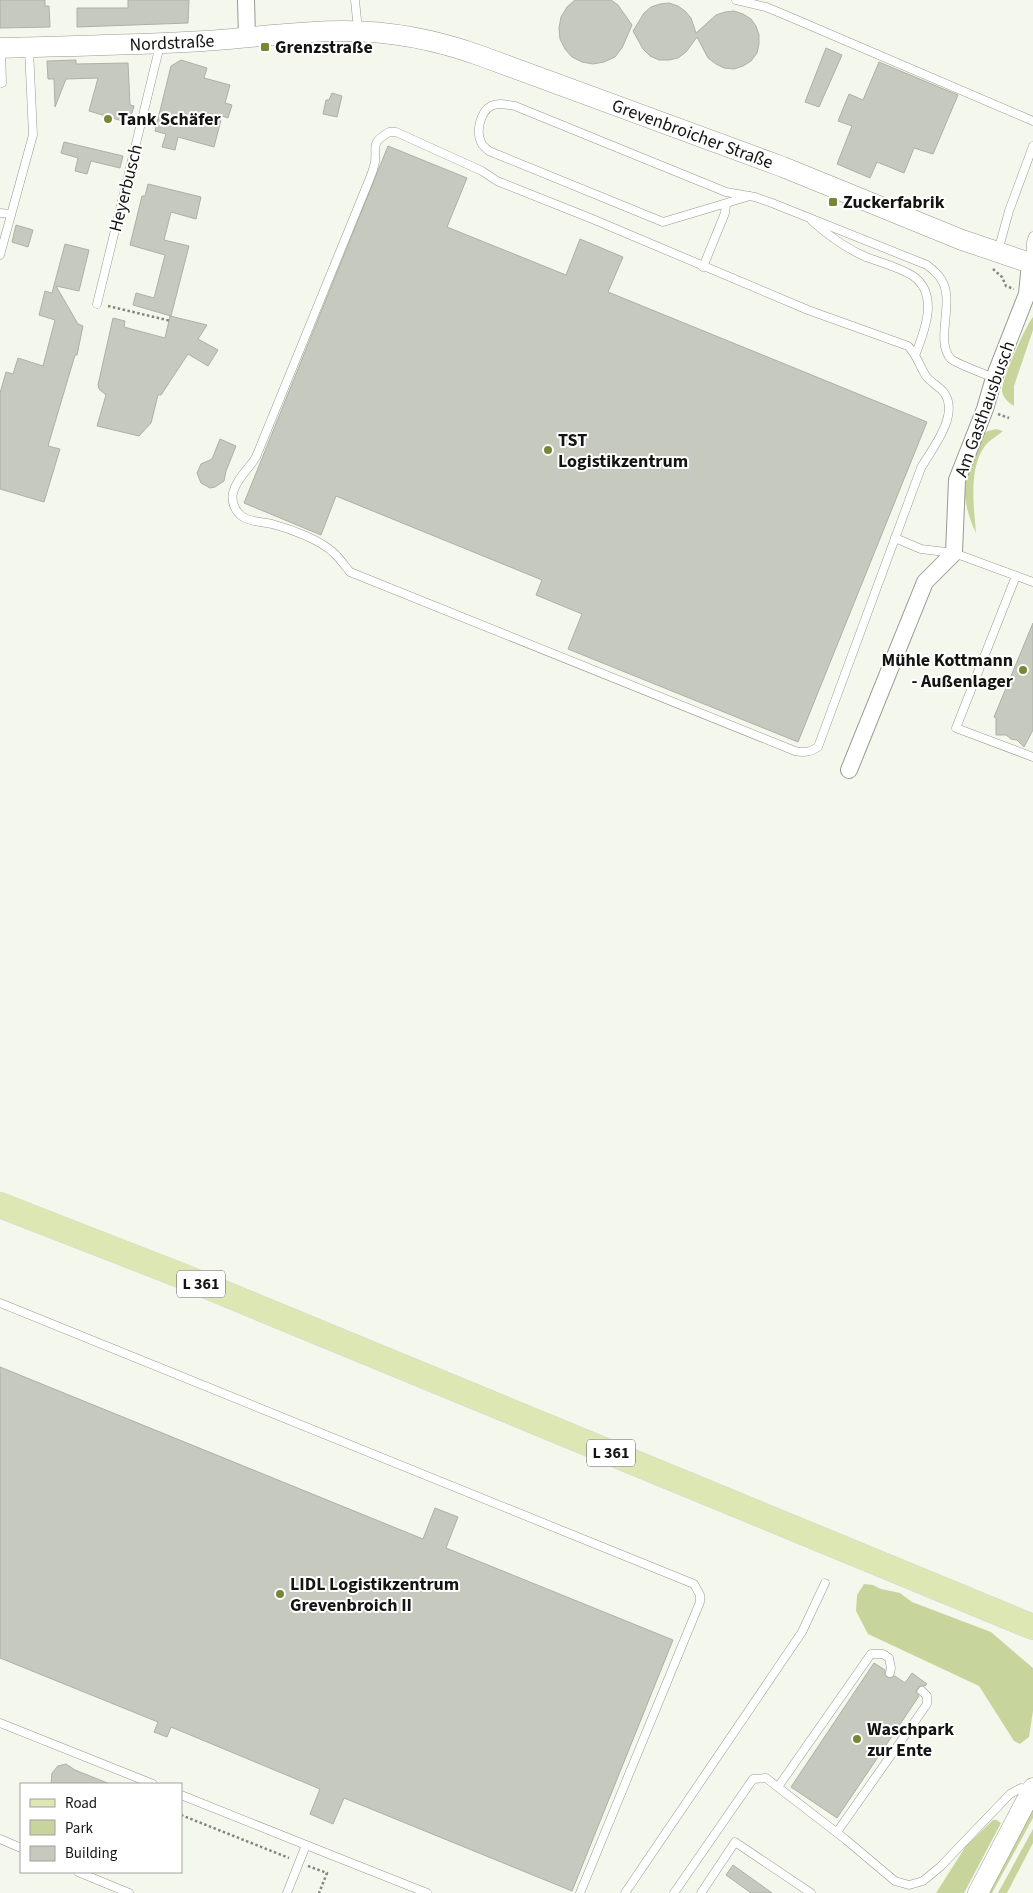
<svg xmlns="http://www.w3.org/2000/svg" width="1033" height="1893" font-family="'Source Sans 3',sans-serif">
<rect width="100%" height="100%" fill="#f4f8ec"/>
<g fill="#c7d59c">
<path d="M1033,317v13l-19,56v20c-6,-4 -11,-8 -12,-15 -1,-10 24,-66 31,-74z"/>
<path d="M996,429l7,2c-5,5 -14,9 -18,15 -17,23 -11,61 -9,87 -5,-11 -10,-24 -11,-37 -1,-14 10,-58 23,-65 3,-1 6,-1 8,-2z"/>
<path d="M864,1584l9,1 8,4 19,4 12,9 79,30 42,36v43l-4,26 -9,7 -6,-3 -35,-55 -111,-52 -12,-23 1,-16z"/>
<path d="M1033,1808v10l-41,75h-4z"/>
<path d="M993,1820h4l4,3 -37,70h-28l30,-47z"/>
<path d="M1033,1829v14l-26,50h-9z"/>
</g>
<g fill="#c6c9be" stroke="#adb0a5">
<path d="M0,0h45v6h4l1,21 -50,1z"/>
<path d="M128,0h61l-1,23 -111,4v-19h51z"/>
<path d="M575,0h36l7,5 14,20 -10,23 -7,9 -11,5 -11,2 -11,-2 -10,-5 -7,-8 -5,-10 -1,-11 2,-11 6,-10z"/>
<path d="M669,3l9,3 7,5 6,7 5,15 20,-18 9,-3 9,-1 9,3 8,5 5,7 3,9v9l-2,9 -6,8 -8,5 -9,3 -10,-1 -8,-4 -8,-6 -11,-21 -11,15 -8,6 -9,2h-10l-9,-4 -7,-7 -10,-18 11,-18 7,-6 9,-3z"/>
<path d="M826,48l16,7 -23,52 -14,-5z"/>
<path d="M76,60v4l52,-1 2,42 4,1 -5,17 -40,-12 9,-33 -32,1 -11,28 -1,-28h-6l-1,-18z"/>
<path d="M181,60l26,8 -3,10 26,7 -5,18 7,2 -4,13 -6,-2 -8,31 -36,-10 -3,13 -13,-3 4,-13 -11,-3 16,-65z"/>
<path d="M879,62l79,33 -25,59 -19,-6 -10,25 -27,-11 -7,16 -33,-14 15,-38 -14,-5 11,-27 14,6z"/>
<path d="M332,93l10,3 -5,21 -14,-3 3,-14h3z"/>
<path d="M64,142l59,14 -3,12 -29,-7 -4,13 -12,-3 3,-13 -17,-5z"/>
<path d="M388,146l79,32 -20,49 119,48 14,-36 43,18 -15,35 319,130 -129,320 -230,-93 14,-35 -46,-19 6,-15 -206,-84 -15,39 -77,-32z"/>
<path d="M148,184l53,13 -5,22 -25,-7 -7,28 25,6 -18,70 -38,-11 3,-12 18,5 11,-43 -35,-10 12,-49h3z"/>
<path d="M16,225l17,5 -5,17 -16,-5z"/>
<path d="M65,244l24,6 -10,41 -23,-5 22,38 5,2 -6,29h-2l-27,91 12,3 -16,53 -44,-13v-96l6,-21 7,2 5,-16 25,8 12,-46 -16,-5 6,-24 7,2z"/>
<path d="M170,316l37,9 -9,14 20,11 -10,16 -20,-12 -27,41h-3l-7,28 -12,13 -42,-10 9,-31 -7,-6 -1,-4 15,-67 12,3 -1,6 41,11z"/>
<path d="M220,439l16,7 -10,25 -2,10 -9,6 -5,1 -9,-5 -4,-10 4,-9 11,-5z"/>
<path d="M1033,623v107l-9,17 -7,-7 -6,-1 -5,-4h-10v-17l-2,-1z"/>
<path d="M0,1367l423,172 12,-31 23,9 -12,31 227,92 -101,251 -228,-93 -11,26 -23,-10 10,-25 -149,-62 -4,10 -13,-5 4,-10 -158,-64z"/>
<path d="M874,1663l11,7v5l3,3 7,-2 10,7 7,-10 15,11 -2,2h-4l-3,1 -2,5 3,4 -82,122 -46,-31z"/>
<path d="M66,1764l9,6 35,14h-59l1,-11 6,-7z"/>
<path d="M733,1865l39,28h-21l-25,-18z"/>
</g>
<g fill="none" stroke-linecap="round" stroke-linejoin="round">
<g stroke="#979a8f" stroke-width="9">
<g id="service">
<path d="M355,0l3,30"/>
<path d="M736,0l30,7 24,10 243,104"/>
<path d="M1,50l1,33"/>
<path d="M389,132h7l86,39 15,10 93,37 218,92 100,36c9,9 11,19 18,30 5,7 15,11 19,18 14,23 -14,56 -24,74l-103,279c-8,5 -13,6 -23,4l-445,-179c-5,-6 -10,-13 -15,-18 -14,-14 -44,-25 -63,-30 -9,-2 -21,-2 -29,-7 -8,-5 -12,-16 -10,-24 3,-14 16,-24 23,-36l114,-279c2,-5 4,-11 5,-16 2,-18 -5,-18 14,-30z"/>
<path d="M750,196l-87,26 -174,-71c-3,-3 -7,-5 -8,-9 -5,-10 -1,-30 10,-36 7,-4 16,-1 24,0l211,86 29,5 17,6 155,62c5,4 11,9 14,14 15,22 -7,62 10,80 6,5 34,15 43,19"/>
<path d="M0,213l11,1"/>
<path d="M812,221c18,16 33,27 54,36 16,6 33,10 47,19 26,18 12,54 3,77"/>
<path d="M998,251l11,-40 24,-65"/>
<path d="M0,255l33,-120 -4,-86"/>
<path d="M1030,261l1,-19 2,-6"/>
<path d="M703,267l22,-54 1,-9"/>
<path d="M97,304l63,-259"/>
<path d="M895,538l26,11 33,4 79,29"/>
<path d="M1016,576l-60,152 77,29"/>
<path d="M0,1303l694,281 6,11v7l-120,291"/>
<path d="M0,1723l153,61"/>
<path d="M778,1787l93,-133h12l6,4 2,10 -1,5"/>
<path d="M181,1795l125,50"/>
<path d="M837,1832l90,-128v-8l-5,-5"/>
<path d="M0,1839l21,9"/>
<path d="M78,1872l51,21"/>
<path d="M287,1893l19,-48 121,48"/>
<path d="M625,1893l177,-261 23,-49"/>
<path d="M674,1893l79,-114 13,-1 79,61 50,42 14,4 14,-4 17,-14 70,-73 11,-6 8,2"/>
<path d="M701,1893l34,-51 76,51"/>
</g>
</g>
<g stroke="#979a8f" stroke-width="18">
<g id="minor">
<path d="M246,0l1,37"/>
<path d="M849,770l76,-188 29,-29 3,-73 28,-71 9,-31 33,-84 3,-31"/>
</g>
</g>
<g stroke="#979a8f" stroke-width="21">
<g id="tertiary">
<path id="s1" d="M0,48c68,-2 136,-3 204,-7 47,-3 93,-10 140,-10 47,0 93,9 137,25l302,111 179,73 71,24"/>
<path d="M978,1893l55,-105"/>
</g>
</g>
<g stroke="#d5d5d4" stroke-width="26">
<path id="primary" d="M0,1205l182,71 851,351"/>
</g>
<g stroke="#82847d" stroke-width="2.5" stroke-dasharray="2.5 2.5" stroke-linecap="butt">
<path d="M993,269l9,8 4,9 8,3"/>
<path d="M108,306l63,15"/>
<path d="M998,414l11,4"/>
<path d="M181,1815l108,43"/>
<path d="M308,1866l19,7 -8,20"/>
</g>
<use href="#service" stroke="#fff" stroke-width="8"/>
<use href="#minor" stroke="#fff" stroke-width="16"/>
<use href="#tertiary" stroke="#fff" stroke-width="20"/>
<use href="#primary" stroke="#dce7b3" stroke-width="25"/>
</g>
<g fill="#778735" stroke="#fff" stroke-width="2">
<rect x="260" y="42" width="10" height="10" rx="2.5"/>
<circle cx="108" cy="119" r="5"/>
<rect x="828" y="197" width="10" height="10" rx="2.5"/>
<circle cx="548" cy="450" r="5"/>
<circle cx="1023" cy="670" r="5"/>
<circle cx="280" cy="1594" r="5"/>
<circle cx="857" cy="1739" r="5"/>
</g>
<g text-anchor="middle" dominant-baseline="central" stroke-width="4" stroke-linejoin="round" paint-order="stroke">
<g fill="#fff" stroke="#5a5b59" stroke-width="1">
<rect x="177" y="1270.5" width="48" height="27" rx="4"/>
<rect x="587" y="1439.5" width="48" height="27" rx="4"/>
</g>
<g font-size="16" font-weight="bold" fill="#141512">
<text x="201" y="1284">L 361</text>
<text x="611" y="1453">L 361</text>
</g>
<g font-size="18" fill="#141512" stroke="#fff">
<text stroke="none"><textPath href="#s1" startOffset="172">Nordstraße</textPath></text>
<text stroke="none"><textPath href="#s1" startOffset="710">Grevenbroicher Straße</textPath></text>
<text transform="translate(126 188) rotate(-76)">Heyerbusch</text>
<text transform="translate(985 409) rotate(-70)">Am Gasthausbusch</text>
</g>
<g font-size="18" font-weight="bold" fill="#141512" stroke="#fff" text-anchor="start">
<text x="275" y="47">Grenzstraße</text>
<text x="118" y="119">Tank Schäfer</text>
<text x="843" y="202">Zuckerfabrik</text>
<text x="558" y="440">TST<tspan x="558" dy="21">Logistikzentrum</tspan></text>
<text x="1013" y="660" text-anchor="end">Mühle Kottmann<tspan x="1013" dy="21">- Außenlager</tspan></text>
<text x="290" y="1584">LIDL Logistikzentrum<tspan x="290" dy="21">Grevenbroich II</tspan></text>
<text x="867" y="1729">Waschpark<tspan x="867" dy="21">zur Ente</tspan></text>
</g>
</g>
<rect x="20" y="1783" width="162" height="90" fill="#ffffff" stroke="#a1a1a0"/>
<rect x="30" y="1799" width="25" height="8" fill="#dce7b3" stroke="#a1a1a0"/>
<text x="65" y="1808" font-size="15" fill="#141512">Road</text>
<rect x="30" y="1820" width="25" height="15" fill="#c7d59c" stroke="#a1a1a0"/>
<text x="65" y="1833" font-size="15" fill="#141512">Park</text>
<rect x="30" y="1846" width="25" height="15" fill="#c6c9be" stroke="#a1a1a0"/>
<text x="65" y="1858" font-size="15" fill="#141512">Building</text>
</svg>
